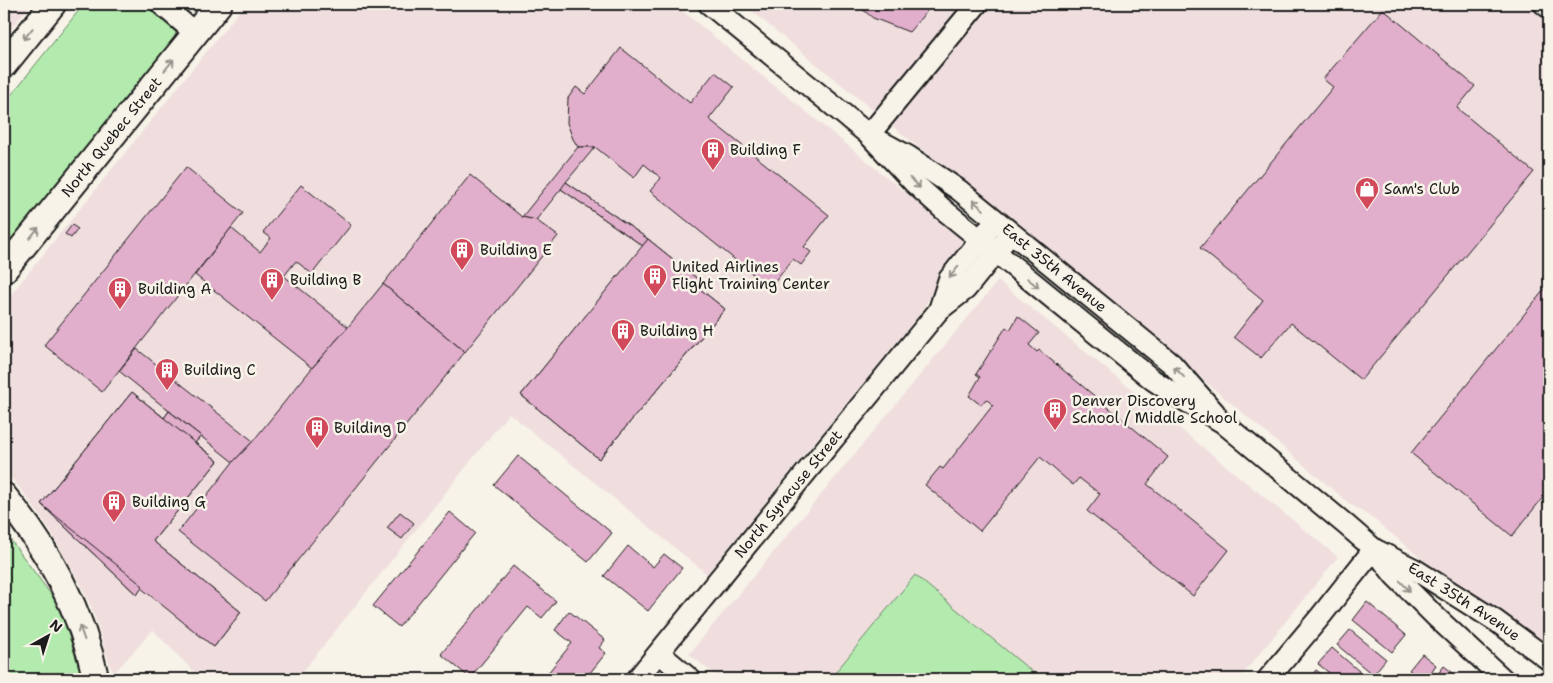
<svg xmlns="http://www.w3.org/2000/svg" width="1553" height="683" font-family="'Shantell Sans',sans-serif">
<rect width="100%" height="100%" fill="#f7f3e8"/>
<filter id="ink" filterUnits="userSpaceOnUse"><feTurbulence type="fractalNoise" baseFrequency=".02" numOctaves="2"/><feDisplacementMap in="SourceGraphic" scale="10" xChannelSelector="R" yChannelSelector="G"/><feConvolveMatrix kernelMatrix="1 2 1 2 8 2 1 2 1" color-interpolation-filters="sRGB"/></filter>
<g filter="url(#ink)">
<g fill="#f0dedf">
<path d="M4,4h27l-27,33z"/>
<path d="M245,4h429l285,232 5,8 -46,72 -211,258 -198,-161 -212,266h-96l-48,-49 -40,44 -21,-65 -12,-26 -32,-56 -26,-36 -18,-21v-167z"/>
<path d="M743,4h785l21,17v627l-120,-83 -53,-44 -30,-20 -115,-98z"/>
<path d="M998,281l340,276 -99,122h-519l-31,-25z"/>
</g>
<g fill="#b3ebae" stroke="#688465">
<path d="M84,4h64l26,22 2,6 -2,7 -170,212v-147z"/>
<path d="M4,531l51,69 10,24 18,55h-79z"/>
<path d="M915,575l126,104h-211z"/>
</g>
<g fill="#e1aecb" stroke="#1c1c1c">
<path d="M856,4h77l-24,28 -36,-14z"/>
<path d="M1383,9l92,77 -18,22 77,64 -173,208 -70,-57 -30,35 -27,-21 29,-37 -63,-52 133,-161 -10,-8z"/>
<path d="M621,48l69,55 25,-31 19,15 -25,32 120,96 -25,32 7,5 -10,13 -8,-6 -23,29 -120,-97 11,-13 -17,-14 -10,14 -39,-31h-17l-5,-8 -6,-16 1,-25 8,-11 9,7z"/>
<path d="M578,147h17l-29,35 82,57 51,41 -4,5 30,24 -126,150 -78,-64 122,-149 -82,-57 -25,31 -14,-3z"/>
<path d="M186,167l57,46 -141,179 -58,-47z"/>
<path d="M470,175l52,42 14,3 22,16 -93,116 -82,-68z"/>
<path d="M566,182l82,57 -5,7 -82,-57z"/>
<path d="M301,185l50,40 -39,49 -16,-13 -12,15 64,51 -36,41 -117,-93 36,-47 29,24 11,-14 -8,-6z"/>
<path d="M72,225l6,4 -7,9 -6,-4z"/>
<path d="M648,239l51,41 -4,5 30,24 -126,150 -78,-64z"/>
<path d="M383,284l82,68 -200,249 -87,-69 55,-70 20,-21 59,-73 36,-41z"/>
<path d="M1548,285l1,1v204l-37,46 -101,-83z"/>
<path d="M1018,316l21,17 -10,12 8,7 2,-2 129,107 -21,27 82,66 -36,46 -106,-85 13,-17 -21,-16 -6,7 -33,-28 -60,74 -55,-46 15,-18 3,2 50,-64 -7,-6 -5,6 -12,-9 11,-19 -4,-3 30,-47 4,3z"/>
<path d="M137,349l116,92 -20,21 -114,-91z"/>
<path d="M132,392l86,69 -65,80 88,71 -27,35 -173,-143z"/>
<path d="M132,392l32,26 5,-7 32,25 -6,7 23,18 -65,80 88,71 -27,35 -73,-59 -4,7 -96,-91z"/>
<path d="M169,411l32,25 -6,7 -31,-25z"/>
<path d="M518,456l94,77 -24,29 -94,-77z"/>
<path d="M41,504l102,82 -6,9z"/>
<path d="M400,512l14,11 -12,16 -15,-11z"/>
<path d="M450,512l25,21 -76,94 -26,-21z"/>
<path d="M628,546l25,21 11,-13 18,14 -34,43 -44,-35z"/>
<path d="M513,566l43,35 -14,17 -14,-11 -58,71 -29,-24z"/>
<path d="M1367,602l39,33 -14,17 -39,-32z"/>
<path d="M569,611l36,29 -6,8 7,5 -21,26h-42l29,-36 -17,-13z"/>
<path d="M1350,630l36,29 -13,16 -36,-30z"/>
<path d="M1332,648l27,23 -2,3 6,5h-26l-19,-15z"/>
<path d="M1422,654l14,11 -7,10 5,4 10,-13 17,13h-40l-12,-9z"/>
<path d="M1316,670l12,9h-19z"/>
</g>
<g fill="none" stroke-linecap="round" stroke-linejoin="round">
<g stroke="#1c1c1c" stroke-width="24">
<g id="minor">
<path d="M161,4l34,29"/>
<path d="M709,4l160,131 44,47 31,28 209,170 24,16 45,26 123,102 29,25 20,26 43,43 66,61"/>
<path d="M1544,4l5,4"/>
<path d="M869,135l108,-131"/>
<path id="s1" d="M882,142l26,14 51,34 213,174 43,49"/>
<path d="M939,310l10,-31 39,-49"/>
<path id="s2" d="M1378,551l36,18 82,52 53,39"/>
<path d="M659,653l31,26"/>
<path id="s3" d="M637,679l302,-369 27,-21 45,-56"/>
<path d="M1268,679l52,-62 54,-68"/>
</g>
</g>
<g stroke="#1c1c1c" stroke-width="29">
<g id="major">
<path d="M4,65l49,-61"/>
<path id="s4" d="M4,270l215,-266"/>
<path d="M4,496c44,52 78,116 92,183"/>
</g>
</g>
<use href="#minor" stroke="#f7f3e8" stroke-width="20"/>
<use href="#major" stroke="#f7f3e8" stroke-width="25"/>
</g>
<defs><path id="oneway-shaft" d="M-6 0H5M1.5-3L5.5 0L1.5 3" fill="none" stroke-width="1.6" stroke-linecap="round" stroke-linejoin="round" transform="scale(1.25)"/></defs>
<g stroke="#94928c">
<use href="#oneway-shaft" transform="translate(28 34) rotate(129)"/>
<use href="#oneway-shaft" transform="translate(169 65) rotate(-51)"/>
<use href="#oneway-shaft" transform="translate(915 183) rotate(44)"/>
<use href="#oneway-shaft" transform="translate(978 205) rotate(-140)"/>
<use href="#oneway-shaft" transform="translate(34 233) rotate(-51)"/>
<use href="#oneway-shaft" transform="translate(954 272) rotate(128)"/>
<use href="#oneway-shaft" transform="translate(1033 283) rotate(39)"/>
<use href="#oneway-shaft" transform="translate(1179 372) rotate(-134)"/>
<use href="#oneway-shaft" transform="translate(1405 586) rotate(46)"/>
<use href="#oneway-shaft" transform="translate(82 633) rotate(-109)"/>
</g>
</g>
<defs>
<g id="building-pin" transform="scale(1.25)"><path d="M0 17L-7.5 6A9.5 9.5 0 1 1 7.5 6Z" fill="#d1495b" stroke="#f7f3e8"/><path d="M-4-6H4V6H1V3H-1V6H-4ZM-2.5-4.3h1.7v1.8h-1.7ZM.8-4.3h1.7v1.8H.8ZM-2.5-1h1.7V.8h-1.7ZM.8-1h1.7V.8H.8Z" fill="#fff"/></g>
<g id="shop-pin" transform="scale(1.25)"><path d="M0 17L-7.5 6A9.5 9.5 0 1 1 7.5 6Z" fill="#d1495b" stroke="#f7f3e8"/><path d="M-5-2.5h2.3a2.7 3.5 0 0 1 5.4 0H5L5.5 6h-11ZM-1.5-2.5h3a1.5 2.3 0 0 0-3 0Z" fill="#fff"/></g>
</defs>
<g fill-rule="evenodd">
<use href="#building-pin" x="713" y="150"/>
<use href="#shop-pin" x="1367" y="189"/>
<use href="#building-pin" x="462" y="250"/>
<use href="#building-pin" x="655" y="276"/>
<use href="#building-pin" x="272" y="280"/>
<use href="#building-pin" x="120" y="289"/>
<use href="#building-pin" x="623" y="331"/>
<use href="#building-pin" x="167" y="370"/>
<use href="#building-pin" x="1055" y="410"/>
<use href="#building-pin" x="317" y="428"/>
<use href="#building-pin" x="114" y="502"/>
</g>
<g text-anchor="middle" dominant-baseline="central" stroke-width="5" stroke-linejoin="round" paint-order="stroke">
<g font-size="15" fill="#1c1c1c" stroke="#f7f3e8">
<text stroke="none"><textPath href="#s4" startOffset="171">North Quebec Street</textPath></text>
<text stroke="none"><textPath href="#s1" startOffset="214">East 35th Avenue</textPath></text>
<text stroke="none"><textPath href="#s3" startOffset="239">North Syracuse Street</textPath></text>
<text stroke="none"><textPath href="#s2" startOffset="100">East 35th Avenue</textPath></text>
</g>
<g font-size="15" fill="#1c1c1c" stroke="#f7f3e8" text-anchor="start">
<text x="730" y="150">Building F</text>
<text x="1384" y="189">Sam's Club</text>
<text x="480" y="250">Building E</text>
<text x="672" y="267">United Airlines<tspan x="672" dy="17">Flight Training Center</tspan></text>
<text x="290" y="280">Building B</text>
<text x="138" y="289">Building A</text>
<text x="640" y="331">Building H</text>
<text x="184" y="370">Building C</text>
<text x="1072" y="401">Denver Discovery<tspan x="1072" dy="17">School / Middle School</tspan></text>
<text x="334" y="428">Building D</text>
<text x="132" y="502">Building G</text>
</g>
</g>
<rect width="1553" height="683" fill="none" stroke="#f7f3e8" stroke-width="20"/>
<rect x="10" y="10" width="1533" height="663" fill="none" stroke="#1c1c1c" stroke-width="2" filter="url(#ink)"/>
<g transform="translate(48 636) rotate(39)" stroke="#f7f3e8" stroke-width="4" paint-order="stroke">
<path d="M0-4L9 19L0 12L-9 19Z" fill="#1c1c1c"/>
<text y="-8" font-size="14" font-weight="bold" text-anchor="middle" fill="#1c1c1c">N</text>
</g>
</svg>
